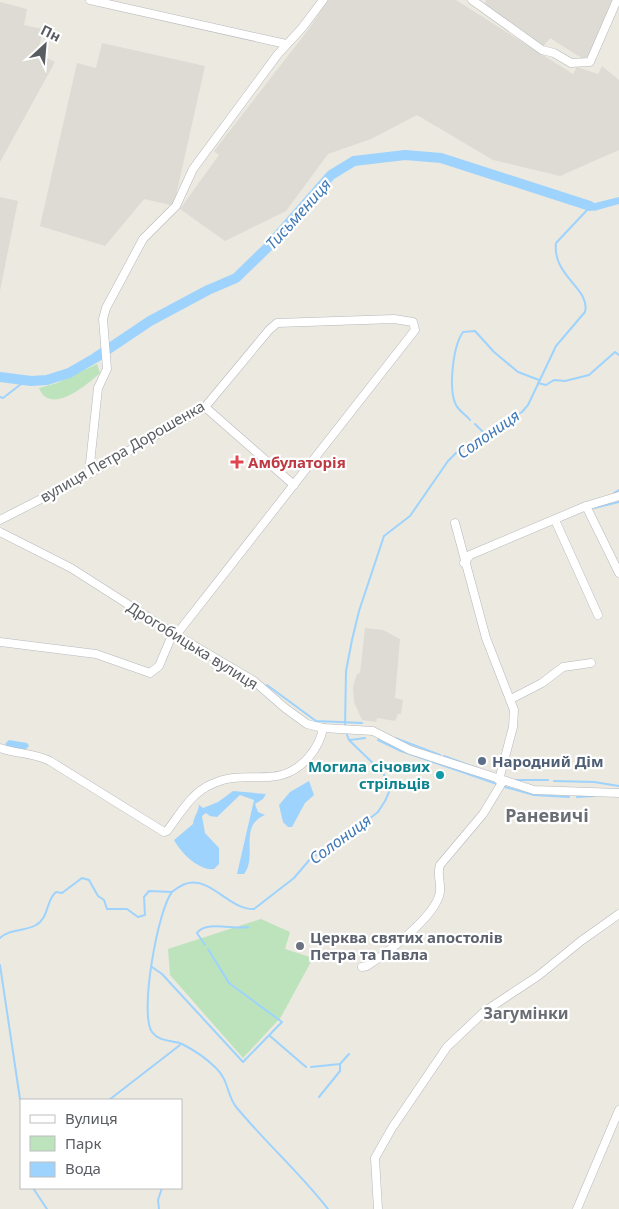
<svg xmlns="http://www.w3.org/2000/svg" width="619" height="1209" font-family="'Noto Sans',sans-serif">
<rect width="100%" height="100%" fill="#ece9e0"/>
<g fill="#dddbd4">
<path d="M328,0h128l117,74 4,-7 21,7 4,-8 17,14v70l-59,26 -67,-16 -76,-45 -46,24 -43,15 -42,57 -61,30 -45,-32 39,-54 -5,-4 94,-121z"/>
<path d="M486,0h126l-24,56 -5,3 -33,-21 -7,9 -58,-43z"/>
<path d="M0,2l27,7 -3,16 19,4 -4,18 10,2 -4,8 10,5 -55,100z"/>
<path d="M102,43l103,23 -30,134 -4,5 -27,-6 -39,47 -65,-20 37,-163 19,5z"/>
<path d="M0,197l18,4 -18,90z"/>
<path d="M365,628l18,2 17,9 -5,59 8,2 -2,14h-3l-3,7 -18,-3 -1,4 -14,-2 -8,-18 -1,-15 4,-13 3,-1z"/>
</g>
<g fill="#bce3bc">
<path d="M97,364l3,9c-13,12 -50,43 -61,15l18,-5z"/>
<path d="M261,919l29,13 -5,17 28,9 -32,59 -38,41 -73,-83 -2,-26z"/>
</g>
<g fill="#9ed3fd">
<path d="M619,197v7l-25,7 -20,-9 17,2z"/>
<path d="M9,740l18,3 2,3 -4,4 -17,-3 -3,-3z"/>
<path d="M309,781l5,14 -9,8 -13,24h-4l-5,-5 -4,-17 11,-13z"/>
<path d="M233,791l33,3 -3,5 -8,5 3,8 7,3c-27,11 -7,41 -21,59h-7l17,-74 -14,-5 -23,22 -7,-1 -4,-3 -4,3 3,17 14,15v16l-5,5c-15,2 -33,-16 -40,-29l19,-16c1,-8 5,-11 6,-19l-2,-2 6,5 15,-6z"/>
</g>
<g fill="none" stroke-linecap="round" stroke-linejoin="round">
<g stroke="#9ed3fd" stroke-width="2">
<path d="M538,383l8,2 8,-5 11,1 24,-6 26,-23 4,3"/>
<path d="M0,397l3,1 22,-17"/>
<path d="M470,420c-4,-5 -11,-9 -14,-15 -8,-16 -3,-59 7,-73l12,-1 19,21 24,20 21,8"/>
<path d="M475,424l11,11"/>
<path d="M614,493l5,-3"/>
<path d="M594,508l25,-6"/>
<path d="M267,685l49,36 46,2"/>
<path d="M345,728l1,-57 6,-31 7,-29 25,-75 26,-20 38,-55 10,-10 64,-39 6,-7 28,-59 29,-34c6,-23 -33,-36 -29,-69l33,-35"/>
<path d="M395,738l45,17"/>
<path d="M350,740l15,-2"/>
<path d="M378,740l23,11 96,33"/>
<path d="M444,756l33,12"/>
<path d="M516,780h32"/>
<path d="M554,781l40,1 25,4"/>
<path d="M505,787l29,8 35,2"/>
<path d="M577,797l17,-1"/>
<path d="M0,938c11,-10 24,-6 36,-13 13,-7 10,-25 20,-33l6,1 20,-15 7,2 9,16 6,4 3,9h20l11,8 7,-2 -1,-18 5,-6 23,1"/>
<path d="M205,945l-8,-12c9,-13 37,-3 51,-6"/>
<path d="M0,965l20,134"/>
<path d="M152,967l10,7 81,88 39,-40 -53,-39 -21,-34"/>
<path d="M270,1036l36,31"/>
<path d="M311,1067l29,-3 9,-10"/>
<path d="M319,1097l21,-26v-6"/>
<path d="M109,1100l71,-55"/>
<path d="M33,1188l14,21"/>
<path d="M159,1209l-1,-9 4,-12"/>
<path d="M328,1209c-28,-36 -62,-66 -91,-101 -10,-11 -8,-28 -21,-40 -9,-9 -22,-18 -34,-24 -10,-4 -23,-2 -30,-12 -13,-18 6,-123 20,-140 2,-2 10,-7 13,-8 25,-9 44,26 69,25l40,-31 17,-20 45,-29 22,-17 7,-11 4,-9 -1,-9 -5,-10 -34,-33 -3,-8"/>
</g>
<path stroke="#9ed3fd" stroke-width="10" d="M0,377l31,4 16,-1 22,-7 26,-15 55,-37 58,-31 28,-12 31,-30 64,-73 23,-14 51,-6 36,3 149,48"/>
<g stroke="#b6b8bd" stroke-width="9">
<g id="minor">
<path d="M90,0l196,44"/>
<path d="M472,0l70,50 12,3 17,10 19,-1 27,-62"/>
<path d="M205,407l89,78"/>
<path d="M89,473l9,-85 9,-19 -4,-50 3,-11 37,-69 33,-33 17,-37 85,-115 24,-26 21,-28"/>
<path d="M586,506l33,67"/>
<path d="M0,520l78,-40 127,-73 64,-77 8,-7 117,-4 19,3 2,8 -239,305"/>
<path d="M555,520l43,95"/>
<path d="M455,523l31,115 28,72 -1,17 -14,53"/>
<path d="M0,532l71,36 105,67 78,46 31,27 22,16 16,4 50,3 37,19 124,40 85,3"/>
<path d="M464,563l6,-8 116,-49 33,-10"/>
<path d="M0,642l96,12 54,19 9,-7 14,-33"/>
<path d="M511,699l31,-16 21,-16 28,-4"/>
<path d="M0,748c17,6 34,5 50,13l114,71 3,-1c13,-17 25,-39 45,-47 35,-17 65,8 96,-26 8,-9 13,-18 15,-30"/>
<path d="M362,967l5,-1c20,-13 65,-47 72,-70 4,-10 -3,-20 1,-31l43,-51 20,-33"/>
<path d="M378,1209l-3,-51 17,-30 55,-81 38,-36 53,-35 43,-35 38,-27"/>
<path d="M577,1209l42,-99"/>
</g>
</g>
<use href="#minor" stroke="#fff" stroke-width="8"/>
</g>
<path fill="#e0444e" stroke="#fff" stroke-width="2" d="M234.5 454.5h5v5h5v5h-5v5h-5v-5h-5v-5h5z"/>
<circle fill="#5c6f8a" stroke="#fff" stroke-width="2" cx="482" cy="761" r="5"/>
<circle fill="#0f9aa8" stroke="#fff" stroke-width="2" cx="440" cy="775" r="5"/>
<circle fill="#6b7280" stroke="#fff" stroke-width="2" cx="300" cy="946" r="5"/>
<g text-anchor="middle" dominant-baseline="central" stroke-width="4.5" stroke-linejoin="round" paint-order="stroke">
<g font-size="15" fill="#595c61" stroke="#fff">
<text transform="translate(122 451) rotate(-30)">вулиця Петра Дорошенка</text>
<text transform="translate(193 645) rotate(32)">Дрогобицька вулиця</text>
</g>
<g font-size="15" font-weight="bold" fill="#be3a42" stroke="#fff" text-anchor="start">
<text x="248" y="462">Амбулаторія</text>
</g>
<g font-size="15" font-weight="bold" fill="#4e5e75" stroke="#fff" text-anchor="start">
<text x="492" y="761">Народний Дім</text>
</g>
<g font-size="15" font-weight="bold" fill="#0d838f" stroke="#fff" text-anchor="end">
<text x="430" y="766">Могила січових<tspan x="430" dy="17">стрільців</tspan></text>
</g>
<g font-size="15" font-weight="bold" fill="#5b616d" stroke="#fff" text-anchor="start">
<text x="310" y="937">Церква святих апостолів<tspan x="310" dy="17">Петра та Павла</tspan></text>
</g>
<g font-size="16" font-style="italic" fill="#4079b6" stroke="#fff">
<text transform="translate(298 214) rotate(-48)">Тисьмениця</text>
<text transform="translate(488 434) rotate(-35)">Солониця</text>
<text transform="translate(340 839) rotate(-36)">Солониця</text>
</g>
<g font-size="16" font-weight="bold" fill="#6a6e73" stroke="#fff">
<text x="526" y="1013">Загумінки</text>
</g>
<g font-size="18" font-weight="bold" fill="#6a6e73" stroke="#fff">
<text x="547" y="815">Раневичі</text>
</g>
</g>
<rect x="20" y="1099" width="162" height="90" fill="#ffffff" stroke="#bdbec0"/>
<rect x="30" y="1115" width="25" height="8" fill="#ffffff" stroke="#bdbec0"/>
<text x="65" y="1124" font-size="15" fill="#595c61">Вулиця</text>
<rect x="30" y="1136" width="25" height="15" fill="#bce3bc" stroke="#bdbec0"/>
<text x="65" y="1149" font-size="15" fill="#595c61">Парк</text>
<rect x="30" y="1162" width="25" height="15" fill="#9ed3fd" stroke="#bdbec0"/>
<text x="65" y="1174" font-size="15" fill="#595c61">Вода</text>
<g transform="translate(45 45) rotate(26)" stroke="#ffffff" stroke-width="4" paint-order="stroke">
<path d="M0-4L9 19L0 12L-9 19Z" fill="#595c61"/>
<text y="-8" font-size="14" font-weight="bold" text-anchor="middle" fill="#595c61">Пн</text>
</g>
</svg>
